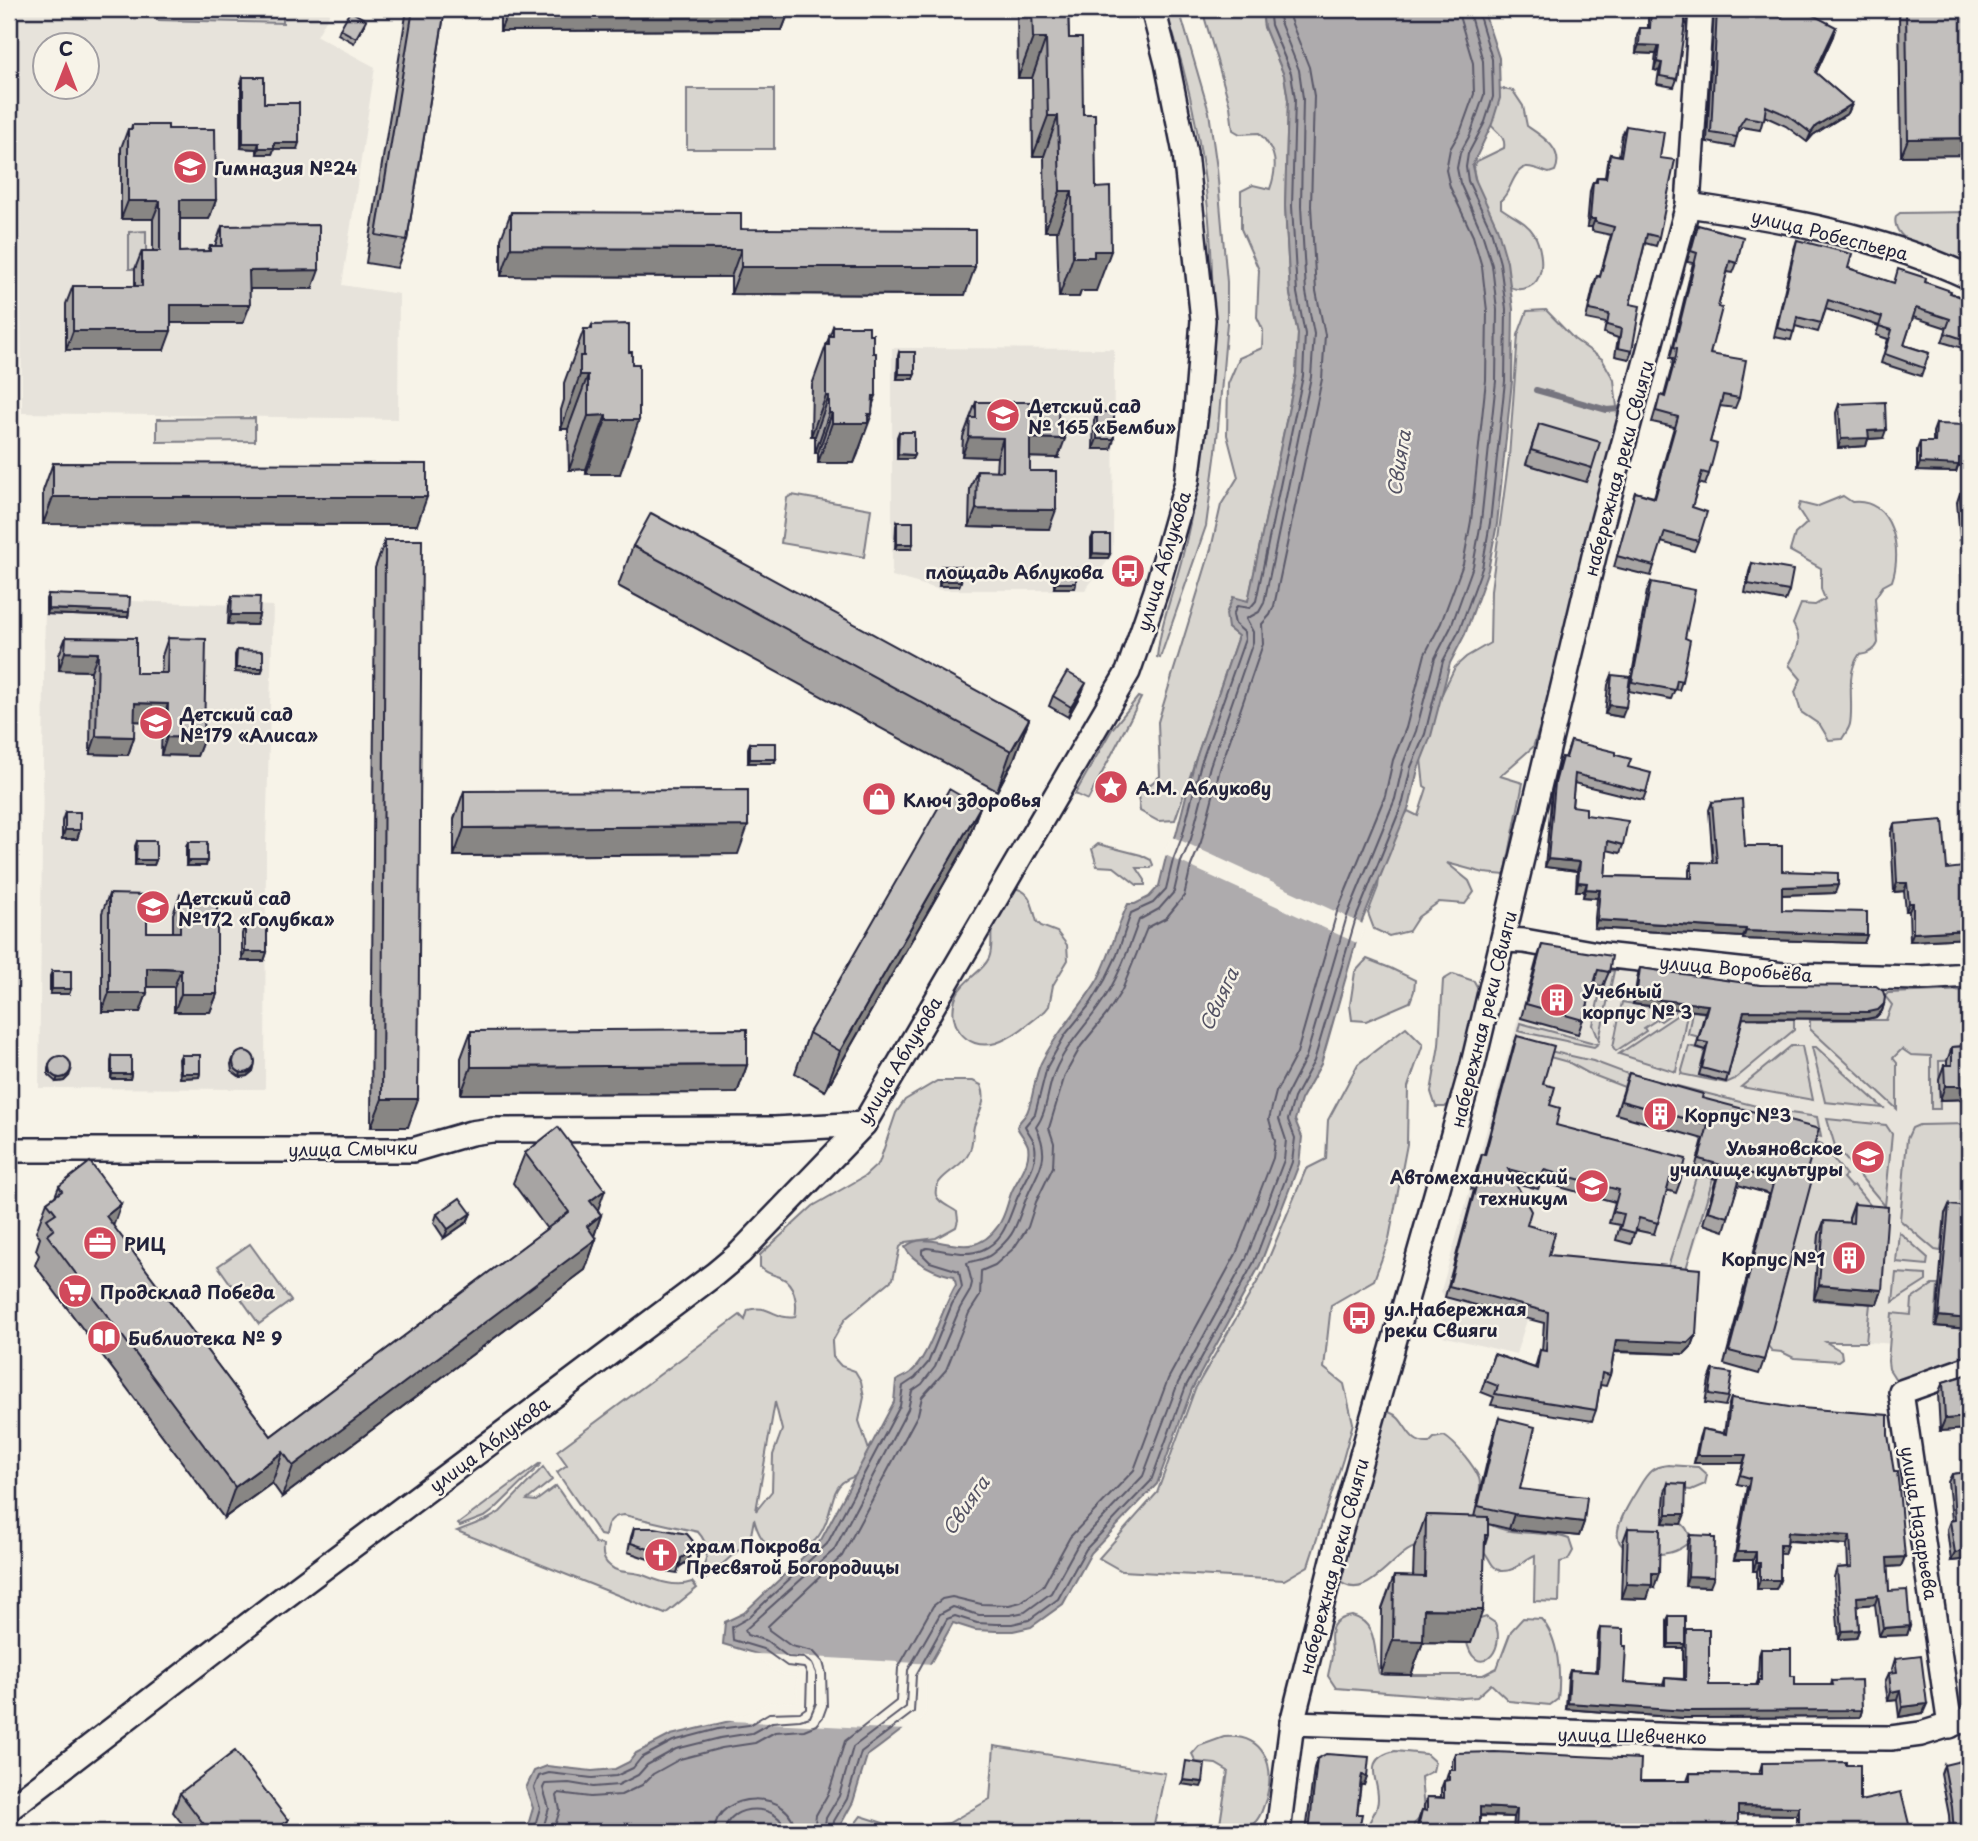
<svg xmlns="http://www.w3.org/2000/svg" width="1978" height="1841" font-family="'Playpen Sans',sans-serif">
<rect width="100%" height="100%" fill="#f7f3e8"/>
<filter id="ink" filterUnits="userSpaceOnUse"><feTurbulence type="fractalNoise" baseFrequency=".0143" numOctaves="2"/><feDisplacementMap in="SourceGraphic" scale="14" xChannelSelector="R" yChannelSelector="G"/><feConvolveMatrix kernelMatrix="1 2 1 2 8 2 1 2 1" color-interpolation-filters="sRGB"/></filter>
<g filter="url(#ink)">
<g fill="#e7e3db" fill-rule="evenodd">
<path d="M9,9h323l-15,27 58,31 -33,218 57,9 -1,125 -376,-6 -3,-313 -10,-11zM46,46h42v42h-42z"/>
<path d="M892,348l222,1 -1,205 -28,36h-144l-49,-14z"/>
<path d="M45,598l228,8 -7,239 -1,244 -226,-1z"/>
<path d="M1536,956l223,33 125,7 4,-3 81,-3v359l-103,-7 -98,-1 32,-120 -75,-75 -23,80 -19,53 -105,44 -51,-3 -11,34 -78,-19 9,-33 -6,-11z"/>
</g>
<g fill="#d8d5cf" stroke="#7d7c85" stroke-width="2" fill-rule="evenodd">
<path d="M158,9h125v14l-126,-3z"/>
<path d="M1165,9h14l30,103 8,57 10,113v41l-11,128 -10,75 -46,132 -3,-1c3,-27 11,-51 19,-77 8,-27 14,-55 19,-83 29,-161 24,-333 -30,-488z"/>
<path d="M1202,9h60l2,18 20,48 4,25 -3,106 5,88 8,40 -2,40 -48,228 -20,26 10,8 -63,184 -17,1 -18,-10 -2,-16 22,-19 -2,-54 53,-173 10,-44 17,-28 -11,-42 1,-51 11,-26 23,-10 1,-18 -6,-13 2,-47 -18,-41v-38l12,-6 17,4c8,-23 7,-38 -11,-56l-19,1 -7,-4 -3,-24z"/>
<path d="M1498,88l15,3 10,15 4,20c15,10 38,24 28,45l-6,2c-7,-2 -16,-7 -23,-6 -14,4 -15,26 -25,33v8c12,9 25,13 33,26 6,10 10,30 5,42 -5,14 -25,18 -34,6 -5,-7 -7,-17 -9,-25 -10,-30 -17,-59 -23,-89l4,-7 27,-13c2,-12 -7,-15 -14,-24z"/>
<rect x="687" y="89" width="87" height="60"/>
<path d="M1969,212v46l-11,3c-19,-7 -69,-18 -62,-45l4,-3z"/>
<path d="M146,231v30l7,8h-24v-37z"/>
<path d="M1546,310l28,29 28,20 12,21 4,36 -36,137 -27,129 -22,65 -33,29 23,7 -18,92 -21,-2 -37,-10 22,18 5,11 -9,12 -26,-2 -21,15 -9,14 -20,5 -15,-7 -6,-16 10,-26 4,-36 8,-18 18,-22 10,5 9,-28 -3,-2 -5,-45 36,-74 11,-10 24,-14 1,-53 18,-133 9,-122 9,-24z"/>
<path d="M255,418v23l-98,1v-23z"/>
<path d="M792,495l79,14 -7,48 -83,-14 6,-45z"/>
<path d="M1843,496l9,6c41,-5 51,49 40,79l-9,5 -8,12 3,45c-3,8 -10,11 -19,12 -14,20 -5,47 -9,69 -1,5 -5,10 -8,15l-13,1 -9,-15 -19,-13 -6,-20 6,-13 -12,-14c9,-17 14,-23 4,-41l8,-20 14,1 10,-6 -4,-10v-21l-31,-17 5,-17 12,-11 -9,-14 2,-6 16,4z"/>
<path d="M1138,697l3,1 -53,102 -13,-6 37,-65z"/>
<path d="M1098,844l43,11 10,5 2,5 -2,3h-14l8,12v5h-8l-23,-18 -17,-1 -5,-17z"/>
<path d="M1012,888c19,1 20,17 25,34l4,4 16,6 10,13 1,15 -15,25 -4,21 -4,5c-14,11 -31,26 -49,32 -32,9 -51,-22 -39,-49 7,-15 25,-21 32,-36 5,-12 0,-25 4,-37 3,-11 13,-23 19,-33z"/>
<path d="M1367,959l23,9 25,12 -1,11 -4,11 -44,19 -14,-1 -2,-15 5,-33z"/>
<path d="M1607,970l7,1 -15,69 -6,-15 8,-38h3z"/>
<path d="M1453,974l21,7 7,13 -29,107 -7,6h-9l-5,-15 8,-47 4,-65z"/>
<path d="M1675,980l6,27 -20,14 -3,-2 -14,9 2,3 -30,20 -3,-4 9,-45 48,8z"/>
<path d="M1969,990v70l-30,1 1,48h-9v-53l-20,-1 -9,-6 -9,9 4,5v46l-87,-80v-9h76l6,-15 -7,-9 3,-3z"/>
<path d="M1749,991l10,1v27h35v11l-59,49 -9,4 -45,-9 8,-28 16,4 -6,25 27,7z"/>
<path d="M1688,1008l-12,64 -57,-18z"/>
<path d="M1692,1011l22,3 -7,25 -19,-5z"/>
<path d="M1520,1023l78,21 -4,3 -76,-16z"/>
<path d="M1406,1027l17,17 -15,43 -1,57 -18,95 -15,41 -43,25 -7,63 20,16 9,39 -10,36 -35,107 -24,14 -162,-9 -23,-13 58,-65 38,-104 68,-117 43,-103 20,-10 2,-39 30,-56z"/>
<path d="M1515,1043l78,18 35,13 -4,13 -36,-14 -20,-11 -55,-15z"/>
<path d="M1791,1046h11l11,54 -72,-13z"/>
<path d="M1812,1047h4l67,61 -58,-6z"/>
<path d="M1634,1075l126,32 -3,14z"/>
<path d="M937,1081h36l8,4c7,16 -2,26 -7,41 -2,9 -1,19 -5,27 -6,15 -37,24 -33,42 2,8 15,12 21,17l1,8 -2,7 -20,11 -30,4 -6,5 -7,32 -48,40 -13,23 1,15 8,9 14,5 6,10 3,16 -5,24 11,32 -8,21c-8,2 -18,5 -23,12 -5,6 -6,13 -8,20 -7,28 -18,49 -51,43 -17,-3 -22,-15 -26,-30l-4,21 -48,42 -5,-5c11,-15 14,-31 1,-45l-74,-17c-14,1 -17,9 -19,21l-5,-1 -43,-63 10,-7 -10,-14 183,-136 5,5 3,-10c19,-7 30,11 47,7 3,-14 0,-34 -15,-40 -8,-3 -13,-3 -20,-10v-12l53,-49 52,-30 14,-13 17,-50 9,-13zM775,1402l7,28 -9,25 -1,36 -16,20z"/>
<path d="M1770,1110l47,7 4,20 -54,-14z"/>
<path d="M1827,1119l59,6 6,9 -7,72 -50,-60z"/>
<path d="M1969,1124v91l-24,-2 -4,38 -6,-1 -35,-30 7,-81 5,-11 7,-3z"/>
<path d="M1814,1143l8,2 24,30 -3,3 8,9 3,-2 29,36 -34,-3 -1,16 -29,1 -5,65 56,4 -4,38h-40l15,9 1,7 -4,3 -44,-3 -12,-6 -10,-1 -4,-5 25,-128z"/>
<path d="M1697,1174l16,4 -30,101 -18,-2z"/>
<path d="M1899,1232l29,26 -1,7 -31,-3z"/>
<path d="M250,1244l41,57 -32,23 -41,-58z"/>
<path d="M1896,1273l30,2v6l-33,21z"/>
<path d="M1932,1285h6l-3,40 34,5v32l-71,21 -9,-14 -1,-8 4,-48 19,2 1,-16z"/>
<path d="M1389,1412c18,6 17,32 40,31l5,-5 10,-2c12,7 30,30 35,42 5,14 -9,30 5,42 22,19 59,8 85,19l4,12 -5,9 -8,2 -1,40 -25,-1 1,-46c-13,5 -18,17 -34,16 -13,-5 -11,-17 -21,-23l-62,-2c-25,5 -52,62 -81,33l42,-162z"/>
<path d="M540,1463l1,1 -47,46 -8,6 -26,10 -2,-2z"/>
<path d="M1668,1465l30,2 9,8 -2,9 -14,6 -12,-1 -14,8c-5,23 28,22 24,45 -12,11 -25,13 -41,12 -45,-3 -31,-30 -15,-57 6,-9 11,-21 19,-27 5,-4 10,-4 16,-5z"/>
<path d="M543,1467l9,13 -25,20 9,1 20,-15 39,57 8,2c-1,8 0,16 7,21 8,8 23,5 33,9 15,6 32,13 49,7l5,6 -32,26 -208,-83 31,-12 12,-7z"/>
<path d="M1352,1616c27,7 21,35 27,57l5,2h99l14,-7 14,-37 12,-13 18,1c18,19 20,56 17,80l-8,6 -41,-4 -18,-17 -14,13 -14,1 -127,-10 -8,-12c1,-7 4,-15 4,-23 -1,-18 -6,-34 20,-37z"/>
<path d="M1486,1617l9,6c13,29 -21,60 -29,15l8,-17z"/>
<path d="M1224,1737c40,-4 52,28 42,62 -3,8 -5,19 -12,24 -7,5 -17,7 -26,8l-8,-7 8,-53 -12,-7 -20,-2 -4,-8 7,-8z"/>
<path d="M994,1746l171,27 -11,51 -6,8h-299l12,-16 38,12 50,-5 41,-24z"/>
<path d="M1395,1751l31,3 9,8 -2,9 -12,6 3,34 -2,5 -8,8 -1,8h-47c1,-9 8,-16 11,-26 7,-22 -21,-46 18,-55z"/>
</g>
<g fill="#aeabad" stroke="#76747f" stroke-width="2">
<path d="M1262,9h221l16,49 1,40 -8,26 -20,42 3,13 22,48 10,35 6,47 -1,72 -15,143 -9,46 -23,64 -15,29 -19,73 -13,33 -8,35 -48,117 -41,143 -20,36 -6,20 7,17 -3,27 -39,101 -68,124 -35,95 -66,69 -28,51 -32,23 -18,4h-17l-21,-1 -22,-7 -31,55 -3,40c-19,12 -33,25 -52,38l-14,46 -12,22 -1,8h-61l-22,-7 -30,7h-201l7,-24 -7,-20 8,-17 13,-5 45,5 23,-2 14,-7 7,-9 35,-18 130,-31 -1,-31 -40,-18 -37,-11 2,-22 19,-9 77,-73 73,-138 2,-21c4,-3 10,-5 14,-8 20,-16 31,-64 46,-88l-2,-9c-16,-2 -42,-14 -49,-29 26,-22 64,21 93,-21 8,-11 9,-23 14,-35 7,-15 19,-28 16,-45 -2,-7 -8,-12 -11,-19 2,-7 9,-10 11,-17 6,-15 6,-32 13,-47 15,-31 40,-55 57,-84 13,-24 18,-51 30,-75h7l14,-7 10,-11 7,-29 10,-22 19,-74 43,-125 -10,-8 -2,-14 7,-17 15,4 48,-227 2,-40 -8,-40 -5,-88 3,-106 -4,-25 -20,-48z"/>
<path d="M444,1823h11l12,9h-41z"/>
</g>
<g fill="#f7f3e8">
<path d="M1171,836l194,89 -6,19 -196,-90z"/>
<path d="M739,1653l195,11 -8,15v33l-5,9 -15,9 -194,-10 34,-6 20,-11 31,-2 -1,-25h-12l-12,-6 -14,-12z"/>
</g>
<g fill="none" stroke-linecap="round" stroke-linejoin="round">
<g stroke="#5a5969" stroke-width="2">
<path d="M533,1832l7,-24 -6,-20 5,-12 10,-3 43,5 24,-2 17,-8 8,-10 32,-17 45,-12 31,-4 20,-12 31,-1 6,-4 1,-34 -3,-6 -17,-2 -24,-17 -30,-9 -1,-13 16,-9 79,-74 73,-138 3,-20 12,-8 13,-15 24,-59 10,-17 -3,-16 -29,-9 -8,-8v-4l5,-2c17,2 38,9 55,2 25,-10 27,-37 38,-58 7,-15 18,-29 15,-46 -1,-8 -7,-13 -10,-20l10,-12 12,-47 18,-32 26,-32 14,-23 12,-25 14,-42 22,-10 13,-14 7,-29 9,-23 19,-74 44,-124 -1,-7 -9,-8 -2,-9 4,-9 13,2 6,-7 47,-225 2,-42 -8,-41 -5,-87 3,-107 -4,-26 -20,-48 -2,-16"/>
<path d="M542,1832l7,-24 -6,-20 2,-4 24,-1 24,4 25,-2 20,-10 9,-10 29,-16 44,-11 32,-5 20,-11 28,-2 10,-3 6,-14v-30l-4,-9 -8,-6 -16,-1 -21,-16 -20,-6 -2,-5 89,-80 74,-141 4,-18 10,-7 13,-17 25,-59 10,-17 2,-8 -5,-20c8,-3 18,-3 25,-9 25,-20 23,-28 34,-55 12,-30 26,-39 10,-72 12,-16 11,-38 19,-56 10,-24 28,-42 43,-63 19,-26 30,-57 41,-88l20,-11 15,-17 7,-30 10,-23 19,-73 43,-124v-10l-7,-13 13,-7 5,-9 47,-226 3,-43 -8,-42 -5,-86 2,-108 -4,-28 -19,-48 -2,-13"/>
<path d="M553,1832l7,-22 -3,-14 2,-3 31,4 31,-2 21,-10 11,-11 27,-15 42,-11 33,-5 20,-11 29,-2 12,-5 7,-8 4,-11 -1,-33 -3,-11 -10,-11 -22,-5 -22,-16 -1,-4 74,-70 76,-142 4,-17 24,-27 23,-57 11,-17 1,-25 14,-6 19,-17 14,-21 8,-25 17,-35 1,-24 -5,-15 16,-53 16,-29 26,-32 15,-24 25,-62 19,-10 18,-22 7,-30 10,-24 19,-73 43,-125 -1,-20 8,-9 4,-9 48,-227 3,-44 -9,-44 -5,-85 3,-110 -5,-29 -19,-48 -1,-10"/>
<path d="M714,1832c2,-43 80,-44 81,0"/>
<path d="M725,1832c1,-30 58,-30 60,0"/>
<path d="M814,1832l2,-17 13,-23 16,-51 51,-40 2,-33 35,-62 9,-7 10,-2 29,7 28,1 12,-3 22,-16 27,-49 64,-67 34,-91 68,-125 37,-96 2,-17 -6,-22 7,-27 21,-39 40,-141 48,-116 8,-36 13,-32 19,-74 16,-31 22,-59 8,-43 15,-141 1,-69 -5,-44 -9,-31 -23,-49 -4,-17 4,-21 11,-19 13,-36 -1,-31 -16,-54"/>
<path d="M824,1832l2,-14 13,-22 14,-49 53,-40 2,-37 32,-56 13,-7 26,8h31l15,-3 26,-19 27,-49 65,-68 35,-93 68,-124 38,-99 2,-20 -7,-21 7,-23 20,-39 41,-141 48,-117 8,-35 13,-33 19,-73 16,-31 22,-61 8,-44 15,-141 1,-71 -5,-45 -10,-32 -22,-50 -3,-15 3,-15 10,-18 14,-40 -1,-34 -15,-52"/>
<path d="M833,1832l1,-11 13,-22 14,-47 53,-40 2,-37 31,-56 8,-3 22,7 19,1h16l17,-4 29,-21 28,-50 65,-68 35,-95 68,-124 38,-100 3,-24 -7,-18 6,-22 20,-37 42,-143 47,-116 8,-35 14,-33 18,-73 16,-30 23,-63 8,-45 15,-142 1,-72 -6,-46 -9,-33 -23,-49 -2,-14 2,-13 17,-32 8,-25 -1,-38 -15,-50"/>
</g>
<path stroke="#76747f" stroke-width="6" d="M1536,390l71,20 13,-1 6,-10"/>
<g stroke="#22223b" stroke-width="28">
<g id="minor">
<path d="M1688,205c96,14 192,31 281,72"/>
<path d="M1504,940l20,1 79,14 181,20 137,3 48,-3"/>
<path d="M9,1150h404l58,-17 21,-3 283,-1 89,-5"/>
<path d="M1292,1723l426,14 173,1 30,-4 48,-15"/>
<path d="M1950,1726l-49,-334 68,-24"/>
<path d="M9,1809l261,-201 445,-334 25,-21 124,-129 264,-452 28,-81 31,-109 9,-71 7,-91 -18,-167 -18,-90 -14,-54"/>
<path d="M1278,1832l14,-109 47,-187 134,-472 127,-533 88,-326 13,-196"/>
</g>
</g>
<use href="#minor" stroke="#f7f3e8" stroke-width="23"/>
</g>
<g fill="#a7a4a3" stroke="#22223b" stroke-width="2">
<path d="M407,9h38l-38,231 -10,28 -31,-5z"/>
<path d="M500,9h290l-8,21 -282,1z"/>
<path d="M1017,9h51l1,29 14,76 13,177h-15l-2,6h-20l-2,-66h-12l-1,-75h-11l-1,-78h-14z"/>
<path d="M1648,9h37l-8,70 -3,8 -17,-3 2,-13 -5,-1 2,-16 -20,-1 1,-17 3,-8h8z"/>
<path d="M1714,9h45l23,8 27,-4 24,23 -17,37 36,31 -4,9 -35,22 -6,7 -21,-16 -22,-10 -4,14 -18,-3 -4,6 -4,14 -27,-5z"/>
<path d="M1900,9h69v202h-6l-1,-56 -61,1 -2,-144z"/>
<path d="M364,25l-10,18 -16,-9 2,-5z"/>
<path d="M243,77l21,26 33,46h-23l-2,5h-15v-5l-16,-1v-65z"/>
<path d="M132,125l36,4 48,71 -7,19h-29v33l28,-1 2,-5h5l7,-20 90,63h-62l-7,34h-72l-7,27h-98v-46l7,-18h62v-17l7,-18h11v-32h-32v-71l7,-19h3z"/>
<path d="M1626,126l34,32 -1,79 -3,9 -11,-3 -15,61 2,47 -3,8 -14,-3 3,-18 -14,-5 2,-10 -20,-4 8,-35 3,-8h3l11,-41 -19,-4v-4h-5l3,-36 3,-9h2l2,-5h8l2,-14 3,-9 9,2 3,-21z"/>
<path d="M511,212l230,17 224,66 -234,-1v-17l-230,-1v-37z"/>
<path d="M1698,225l39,38 -4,10 -6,-1 -9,35 -8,47 29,44 -4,10 -15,-2 -10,36 -1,32 -4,11 -6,-2 -7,24 6,34 -4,10 -33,-9 -10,34 -37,-9 21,-75 19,5 20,-70 -22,-5 8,-27 4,1 8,-30 1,-8h-3l23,-95 -6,-1z"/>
<path d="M1797,240l51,28 45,15 32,-1 25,11 19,7v50l-27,-8 5,-14 -34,-11 -9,28 25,8 -8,23 -40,-13 7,-24 -12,-4 3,-9 -53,-17 -8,23 -23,-6 -4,14 -17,-3 20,-88z"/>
<path d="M592,325l28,149h-34v-5l-17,1 -1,-41h-7v-19l3,-10v-17l20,-54h6z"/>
<path d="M833,326l40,80 -15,48 -4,9h-36v-10h-3v-17h-4l1,-51z"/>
<path d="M899,352l14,27h-16l1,-23z"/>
<path d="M976,402l82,56 -28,-1v14l19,58 -80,-2 1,-38 7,-19 19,1 1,-14 -35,-1 1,-19z"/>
<path d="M1839,404l44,34 -15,1 -2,7 -28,2 -2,-35z"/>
<path d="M1097,412l14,37h-18l1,-28z"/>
<path d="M1539,424l53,44 -6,14 -60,-18z"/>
<path d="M1936,424l31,34 -3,8h-6l-2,6 -39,-1v-21l3,-8h13v-10z"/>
<path d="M899,432l15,23 -2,4h-15v-22z"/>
<path d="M53,463l364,62 -374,-1v-33z"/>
<path d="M1969,492v47l-9,1 -3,-38 3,-9z"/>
<path d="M897,522l14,27h-16l1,-23z"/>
<path d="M1093,535l17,19 -2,4h-17v-19z"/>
<path d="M385,540l23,587h-37l4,-559z"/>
<path d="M633,546l396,173 -15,40 -17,32 -379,-205z"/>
<path d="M1752,563l37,28 -4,10 -40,-8 4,-21z"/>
<path d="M941,566l20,15 -2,5h-20v-15z"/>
<path d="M1056,568l20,15 -1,5h-21v-15z"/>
<path d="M1651,582l34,56 -3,43 -3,9 -4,-1 -4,10 -42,-8 18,-100z"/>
<path d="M48,594l81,18 -1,5 -82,-3v-15z"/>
<path d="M232,596l27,19 -3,10 -28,-1 1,-18z"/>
<path d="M66,637l70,36h25l1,-17 6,-18 36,100 -7,18 -36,-1 1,-33 -28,-1v16l-6,18 -38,-1 1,-83 -32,-1v-15z"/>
<path d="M237,650l26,18 -2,5 -26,-1v-17z"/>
<path d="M1612,675l10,42 -17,-3 3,-29z"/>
<path d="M1082,692l-14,25 -19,-11 4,-10z"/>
<path d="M1571,741l45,14 12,12 18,25 -3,8 -69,-17 -2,23 14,9 37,30 -3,8 -13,-3 -2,26 84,2v-8l3,-8 21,1 -4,-53 3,-8 33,44 37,25 53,22 -53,2v15l85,25 -3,8 -121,-4v-2l-149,-9 3,-30 -14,-1 1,-6h-8l1,-20 -32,-4 7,-76 7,-26 3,-8 3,1z"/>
<path d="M750,743l24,20h-26v-15z"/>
<path d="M464,791l274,63 -284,2v-37z"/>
<path d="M980,807l-15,40 -140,244 -30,-18 14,-40z"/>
<path d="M65,812l15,18 -3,9h-15v-18z"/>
<path d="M1894,824l53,45 17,5 5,-1v65l-59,3 -1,-30h-3l-2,-20 -10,1 -3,-59z"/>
<path d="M137,841l19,19 -2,5h-19v-19z"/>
<path d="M188,842l19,19 -1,5h-20v-19z"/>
<path d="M109,894l38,38h26v-18l7,-19 37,99 -7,18h-36v-25h-27v6l-7,19h-38v-99z"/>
<path d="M245,924l22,28 -3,9h-22v-27z"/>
<path d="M1542,945l67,27 -6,14 -9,-1 -16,49 -57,-16 16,-59z"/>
<path d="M1640,968l244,36 -2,7 -6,6 -10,2 -123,-1 -17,64 -27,-7 7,-25 -10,-3 9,-35 -72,-8 5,-30z"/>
<path d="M52,971l19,18 -2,5h-19v-18z"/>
<path d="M471,1031l276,34 -10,28 -276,1v-36z"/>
<path d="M1517,1036l26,48 13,41 124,57 -4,11 -9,-3 -13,44 -19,-4 -4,14 -15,-4 4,-15 -11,-2 6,-21 -74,-20 -3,7 -22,-6 11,42 22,30 147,80 -4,11 -8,8 -70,-2 -4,23 -4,11 -6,-1 -4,25 -4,11 -101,-16 3,-8 -13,-5 13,-38 41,14 5,-18 2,1 2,-28 -99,-26 29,-107 -3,-1 7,-24 4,-11h2l29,-107z"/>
<path d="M1969,1046v53l-29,1 -1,-21 5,-14h3v-4l5,-14z"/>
<path d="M181,1055l19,18 -1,4 -19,1 -1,-19z"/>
<path d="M112,1056l19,18 -1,5h-19v-18z"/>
<path d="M233,1059l21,7 -1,5 -6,5 -7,1 -8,-6 -1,-7z"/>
<path d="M49,1064l20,12 -5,5 -8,1 -8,-7v-6z"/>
<path d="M1629,1073l73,25 105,72 -43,190 -5,14 -35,-10 45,-170 -31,-9 -14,46 -21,-7 13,-45 -22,-7 9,-33 -87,-25z"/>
<path d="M525,1153l73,57 3,5 -7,21 2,3 -11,31 -303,227 -10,-14 -48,35 -189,-253 4,-10 -3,-5 4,-12 -4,-6 11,-30 8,-6 4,-10 54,40 158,210 276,-207 -34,-46z"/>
<path d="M1854,1204l28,86 -5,14 -63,-5 5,-64 5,-14 25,2v-5z"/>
<path d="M1949,1205l20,124 -33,-3 9,-112z"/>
<path d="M471,1213l-4,9 -23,16 -10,-15 3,-9z"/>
<path d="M1713,1370l15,27 -3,9 -20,-3 4,-23z"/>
<path d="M1969,1374v48l-2,7 -27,2 -2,-37 5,-12z"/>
<path d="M1731,1398l157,37 13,131 -14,1 2,24 21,35 -3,9 -28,1 -4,-32 -18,1 2,25 -3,8 -17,1 -5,-62 3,-9 11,-1 -1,-22 -59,-4 -4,13 -4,-1v27l-4,9h-19v-18h-4v-11h-19l13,-74 -10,-2 6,-21h-49l5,-25 3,-9 22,4 4,-26z"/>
<path d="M1499,1418l21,71 64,33 -5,14 -70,-7 -21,-5v11l-3,10 -14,98 -48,-1 -12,33 -30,-1 1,-65 12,-33 19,1 1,-28 12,-34 48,2 20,-85z"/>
<path d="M1966,1459h3v100l-18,2 -4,-32 3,-8 2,-1 -4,-38 4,-8 11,-1v-6z"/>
<path d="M1668,1483l13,41 -18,-1 2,-31z"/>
<path d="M634,1528l57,24 -3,9 -9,6 -2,6 -19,-3 1,-3 -6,-1 1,-5 -26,-9 3,-15z"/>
<path d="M1628,1528l26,60 -3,-1 -4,12 -26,-1 2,-56z"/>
<path d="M1690,1535l20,52 -25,-1 2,-42z"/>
<path d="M1669,1616l16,16 24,53h47l2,-5 1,-25 2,-6 30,27 4,9h36l1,-4 30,29 -2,7 -176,1 -118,-9 2,-33 2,-6 26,2 2,-38 2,-6 23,18 1,36 39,3 2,-7 18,1v-31h-16v-28z"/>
<path d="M1969,1622v33l-3,1 -5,-24 3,-9z"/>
<path d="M1895,1659l28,54 -24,4 -2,-17 -9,1 -3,-19 4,-9 4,-1 -1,-3z"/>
<path d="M1455,1753l185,28h47l3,-8 69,1 3,-11 84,2 14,36 51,31h-115v-17l-58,-1v18h-225l1,-15 -34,-1v16h-64l3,-14 3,-8h2v-5l3,-8h14v-8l3,-8 2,-1 3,-10h3v-9z"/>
<path d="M1317,1759l50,17 -3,9 -3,-1 -4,30 2,15 -1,3h-52l8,-64z"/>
<path d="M1944,1765l25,67h-19l-1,-17 -8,-41z"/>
<path d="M180,1793l108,27 -4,12h-95l-16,-20z"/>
</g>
<g fill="#888684" stroke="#22223b" stroke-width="2">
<path d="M509,9h281l-8,21 -282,1z"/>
<path d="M1836,27l-3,9 -21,45 3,-9z"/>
<path d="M1033,38h13l-14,40h-14z"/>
<path d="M1639,45l20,1 -3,8 -20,-1z"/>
<path d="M1657,62l5,1 -3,8 -5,-1z"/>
<path d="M1852,104l-4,9 -35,22 -6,7 4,-9 5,-7z"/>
<path d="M1048,116h10l-14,40h-11z"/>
<path d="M1969,138l-7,17 -61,1 7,-17z"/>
<path d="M243,143h16l-2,6 -16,-1z"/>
<path d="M274,143h25l-2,6h-23l-2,5h-15l2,-6z"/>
<path d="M1060,191h12l-15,40h-12z"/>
<path d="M1969,194v17h-6z"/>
<path d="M180,200h36l-7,19h-36z"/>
<path d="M128,201h32l-7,18h-32z"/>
<path d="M1590,219h5l-3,8h-5z"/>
<path d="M511,248l230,1 -10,28 -230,-1z"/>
<path d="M1094,251h17l-15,40h-15l-2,6h-20l14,-40z"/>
<path d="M741,267h234l-10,28 -234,-1z"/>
<path d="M319,270l-7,19h-69l6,-18z"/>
<path d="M171,305h79l-7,18h-79z"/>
<path d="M73,331h98l-7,19h-98z"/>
<path d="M899,374h16l-2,5h-16z"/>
<path d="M580,375h8l-20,54h-7z"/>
<path d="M826,396h3l-14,40h-4z"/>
<path d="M873,396h3l-7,18h3l-18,49h-36l14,-40z"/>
<path d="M829,413h3l-14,40h-3z"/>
<path d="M606,415l-20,54 -17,1 19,-54z"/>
<path d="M606,420h33l-19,54h-34z"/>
<path d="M1886,430l-3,8 -15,1 -2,7 -28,2 3,-9 27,-8z"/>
<path d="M969,437l34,1 -6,19 -35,-1z"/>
<path d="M1030,438l35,1 -7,19 -35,-1z"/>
<path d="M1097,439h17l-3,10h-18z"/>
<path d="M898,454l16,1 -2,4h-15z"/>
<path d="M1959,458h8l-3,8h-6l-2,6 -39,-1 3,-8z"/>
<path d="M53,497h374l-10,28 -374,-1z"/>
<path d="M976,509l80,1 -7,19 -80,-2z"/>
<path d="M1963,531h6v8l-9,1z"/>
<path d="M897,544h16l-2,5h-16z"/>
<path d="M1093,553l17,1 -2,4h-17z"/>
<path d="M941,581h20l-2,5h-20z"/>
<path d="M1056,583h20l-1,5h-21z"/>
<path d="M48,609l81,3 -1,5 -82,-3z"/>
<path d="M231,615h28l-3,10 -28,-1z"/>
<path d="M65,652l33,1 -7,18 -32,-1z"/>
<path d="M236,668h27l-2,5 -26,-1z"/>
<path d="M1086,683l-4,9 -14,25 3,-10z"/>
<path d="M135,703l33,1 -6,18 -34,-1z"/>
<path d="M1609,705l17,2 -4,10 -17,-3z"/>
<path d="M1029,719l-15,40 -17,32 14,-40z"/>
<path d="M96,736l38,1 -6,18 -38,-1z"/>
<path d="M167,737l37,1 -7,18 -36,-1z"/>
<path d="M750,759h26l-2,4h-26z"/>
<path d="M980,807l-15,40 -140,244 15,-40z"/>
<path d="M748,826l-10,28 -284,2 10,-28z"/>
<path d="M65,830h15l-3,9h-15z"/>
<path d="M1548,859l32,3 -3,9 -32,-4z"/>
<path d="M136,860h20l-2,5h-19z"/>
<path d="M188,861h19l-1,5h-20z"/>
<path d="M1578,882l9,1 -3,8h-8z"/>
<path d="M1897,883h10l-3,8 -10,1z"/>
<path d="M1838,885l-3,8 -56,2 3,-8z"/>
<path d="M1586,889l14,1 -3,8 -14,-1z"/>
<path d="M1909,903h4l-4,8h-3z"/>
<path d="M1597,920l149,9 -3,8 -149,-9z"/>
<path d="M1969,930v8l-59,3 3,-8z"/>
<path d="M1746,931l121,4 -3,8 -121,-4z"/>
<path d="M245,952h22l-3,9h-22z"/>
<path d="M147,968l34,1 -7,18h-34z"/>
<path d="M52,989h19l-2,5h-19z"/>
<path d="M109,993h38l-7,19h-38z"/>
<path d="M181,994h36l-7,18h-36z"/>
<path d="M1636,997l72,8 -3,7 -72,-8z"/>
<path d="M1884,1004l-2,7 -6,6 -10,2 -124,-1 2,-7z"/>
<path d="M747,1065l-10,28 -276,1 10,-27z"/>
<path d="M254,1066l-1,5 -6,5 -7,1 1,-5z"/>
<path d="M71,1071l-2,5 -5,5 -8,1 2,-5z"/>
<path d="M181,1073h19l-1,4 -19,1z"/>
<path d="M112,1074h19l-1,5h-19z"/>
<path d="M1945,1086h24v13l-29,1z"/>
<path d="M382,1099h36l-10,28h-37z"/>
<path d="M605,1190l-11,31 -4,-20z"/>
<path d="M121,1204l-11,31 -4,-19z"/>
<path d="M471,1213l-4,9 -23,16 4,-9z"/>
<path d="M601,1215l-9,27 4,-3 -11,31 -303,227 11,-31z"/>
<path d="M1819,1285l63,5 -5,14 -63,-5z"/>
<path d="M1939,1316l30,3v10l-33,-3z"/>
<path d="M1696,1335l-4,11 -8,8 -72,-3 4,-11z"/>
<path d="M1969,1417v5l-2,7 -27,2 5,-12z"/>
<path d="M283,1452l-11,31 -48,35 11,-31z"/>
<path d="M1697,1455h49l-3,8h-49z"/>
<path d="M1514,1514l70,8 -5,14 -70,-7z"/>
<path d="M1667,1514h18l-4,10 -18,-1z"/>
<path d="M1788,1532l62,4 -3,9 -62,-5z"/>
<path d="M1780,1545h7l-3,9 -8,-1z"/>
<path d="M1969,1550v9l-18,2 4,-8z"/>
<path d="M691,1552l-3,9 -9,6 2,-9z"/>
<path d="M1737,1552h19l-3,8h-19z"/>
<path d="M1905,1557l-4,9 -17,1 3,-9z"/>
<path d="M1756,1563h4l-3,8h-4z"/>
<path d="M1652,1573h7l-5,15 -3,-1 -4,12 -26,-1 5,-14z"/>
<path d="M1688,1576l26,1 -4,10 -25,-1z"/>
<path d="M1760,1580h20l-4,9h-19z"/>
<path d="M1878,1595l-3,9 -21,2 3,-9z"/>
<path d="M1424,1609l59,1 -12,33 -48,-1 -12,33 -30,-1 12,-34z"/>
<path d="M1910,1626l-3,9 -28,1 4,-8z"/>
<path d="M1859,1630l-3,8 -17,1 3,-8z"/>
<path d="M1669,1644h16l-2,4h-16z"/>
<path d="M1900,1690l-3,10 -9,1 3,-9z"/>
<path d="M1568,1703l294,7 -2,7 -176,1 -118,-9z"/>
<path d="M1927,1704l-4,9 -24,4 3,-10z"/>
<path d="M1362,1775l5,1 -3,9 -5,-1z"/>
<path d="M1183,1780l20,2 -2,5 -20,-3z"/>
<path d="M1738,1806l61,1 -3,8 -61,-1z"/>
<path d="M1480,1807l37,2 -3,8 -37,-2z"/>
<path d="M288,1820l-4,12h-12z"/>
<path d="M1799,1830l70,2h-71z"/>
</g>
<g fill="#c2bfbd" stroke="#22223b" stroke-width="2">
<path d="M413,9h32l-38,231 -31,-5z"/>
<path d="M1032,9h36l1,29h13l1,76h12l1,74 14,-1 1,64h-17v6h-21l-1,-66h-12l-2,-75h-10l-2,-78h-13z"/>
<path d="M1651,9h34v15l-8,55 -17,-3 2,-13 -5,-1 2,-16 -20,-1 1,-17h10z"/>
<path d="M1717,9h42l23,8 4,-8h24l-1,4 27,14 -21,45 37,32 -36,22 -5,7 -22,-17 -23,-10 -2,14 -19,-3 -7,11 -1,9 -26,-4z"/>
<path d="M1906,9h63v185v-56l-61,1z"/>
<path d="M350,11l16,9 -10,18 -16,-9z"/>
<path d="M243,77h21v26h35v40h-25v5h-15v-5h-16z"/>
<path d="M132,125h36v4h47l1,71h-36v52l30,-1v-5h12v-20l97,-1v45l-70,1 1,34h-79v26h-98v-45h69v-35h18v-50h-32v-72h4z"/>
<path d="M1626,126l38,6 -4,26 15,2 -16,77 -12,-3 -17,70 10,2 -8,45 -14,-3 3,-19 -14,-4 2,-11 -20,-4 8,-34 3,1 14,-50 -19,-5v-3h-5l3,-37h4v-5l9,1 4,-24 11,2z"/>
<path d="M511,212l230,1v16l234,1v37h-234v-18l-230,-1z"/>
<path d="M1698,225l45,12 -6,26 -7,-2 -12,46 4,1 -12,46 36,6 -7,38 -16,-3 -13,47 7,2 -8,30 -7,-2 -10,35 15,5 -9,29 -33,-9 -11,34 -37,-10 18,-64 20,6 23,-81 -22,-6 4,-16 5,2 11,-41 1,-8 -3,-1 23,-94 -6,-2z"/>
<path d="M1797,240l55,14 -4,14 46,15 4,-14 28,9 -1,4 26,9 -1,2 19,7v41l-24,-8 5,-14 -34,-11 -12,37 25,8 -5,15 -39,-14 7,-24 -13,-4 3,-9 -54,-17 -7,23 -24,-6 -3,15 -17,-4z"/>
<path d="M629,324v28h3v12h7v56h-33v-5l-18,1v-41h-8v-19h4v-27h8v-4z"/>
<path d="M833,326h36v8h4v19h3v43h-3l-1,18h-4v9h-36v-10h-3v-17h-3v-51h3v-9h4z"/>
<rect x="899" y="352" width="16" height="22"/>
<path d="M976,402h83l-1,18 7,1v18l-35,-1v33h26v39l-80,-1 1,-39 26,1v-33l-34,-1 1,-19h6z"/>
<path d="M1885,402l1,28 -18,1 1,7 -28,1 -2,-35z"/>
<rect x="1097" y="412" width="17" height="27"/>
<path d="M1539,424l61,18 -8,26 -61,-18z"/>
<path d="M1936,424l32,1 -1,33h-8v7l-39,-2v-21h15z"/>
<path d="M899,432h15v23l-16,-1z"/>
<path d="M53,463l374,1v33h-374z"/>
<path d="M1969,492v39h-6l-3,-38z"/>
<path d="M651,513l378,206 -18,32 -378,-205z"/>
<rect x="897" y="522" width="16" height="22"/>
<path d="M1093,535h17v19l-17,-1z"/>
<path d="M385,540h37l-4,559h-36z"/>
<path d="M1752,563l41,7 -4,21 -41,-7z"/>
<rect x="941" y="566" width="20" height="15"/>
<rect x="1056" y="568" width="20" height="15"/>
<path d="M1651,582l44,8 -10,48 5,2 -8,41 -5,-1 -2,10 -43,-8z"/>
<path d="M48,594l82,3 -1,15 -81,-3z"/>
<path d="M232,596l28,1 -1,18h-28z"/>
<path d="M66,637l70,1v35h31l1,-35 38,1 -2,99 -37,-1 1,-33 -33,-1 -1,34 -38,-1 2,-83 -33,-1z"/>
<path d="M237,650l26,1v17h-27z"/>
<path d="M1067,672l19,11 -15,24 -18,-11z"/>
<path d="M1612,675l18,2 -4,30 -17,-2z"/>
<path d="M1571,741l45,11v3l15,4 -3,8 23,6 -5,19 -71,-18 -3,32 14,2v7l42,6 -5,24 -15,-4 -3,35 87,2v-16l25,1 -5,-61 30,-3 3,47h37v25l56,2v12l-56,2v23l85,2v23l-121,-4v-2l-149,-9 3,-30 -14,-1 1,-6 -9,-1 2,-20 -32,-3 7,-76 7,-26 4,1z"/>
<rect x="750" y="743" width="26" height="16"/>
<path d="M949,789l31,18 -140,244 -31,-18z"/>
<path d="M748,790v36l-284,2v-37z"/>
<rect x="65" y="812" width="15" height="18"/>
<path d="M1943,820l4,49 16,-2 1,7 5,-1v57l-56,3v-30h-4l-2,-20h-10l-3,-59z"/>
<path d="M137,841h19v19h-20z"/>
<rect x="188" y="842" width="19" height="19"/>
<path d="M109,894l38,1v37h33v-37h37v99h-36v-25l-16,-1h-18v25h-38z"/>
<path d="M245,924l22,1v27h-22z"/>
<path d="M1542,945l70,11 -3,16 -11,-2 -15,50 -57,-16z"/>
<path d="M1640,968l120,17 116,1 7,5 2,6 -1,7 -6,6 -9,2 -125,-1 -16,64 -26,-7 6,-25 -10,-2 10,-36 -72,-8z"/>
<rect x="52" y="971" width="19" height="18"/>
<path d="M747,1029v36l-276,2v-36z"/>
<path d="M1517,1036l37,10 -11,38 12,3 -5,18 10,3 -4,17 130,34 -6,23 -10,-3 -12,44 -19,-5 -4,15 -15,-4 4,-15 -11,-2 6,-22 -75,-20 -2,8 -34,-9 23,42 -4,14 28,8 -6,22 151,14 -4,66 -8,8 -72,-3 -6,35 -8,-2 -6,37 -101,-16 3,-8 -13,-5 9,-27 43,15 3,-19 6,1 2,-39 -99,-26 29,-107 -2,-1 6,-24 3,1z"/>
<path d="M1969,1046v40h-24l-1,-21h8v-18z"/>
<circle cx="244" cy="1062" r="11"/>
<rect x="181" y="1055" width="19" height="18"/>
<rect x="112" y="1056" width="19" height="18"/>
<circle cx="60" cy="1067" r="11"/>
<path d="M1629,1073l74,21 -1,4 117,31 -12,41 7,2 -50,188 -35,-9 45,-171 -32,-9 -14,46 -20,-6 13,-46 -22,-6 9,-34 -87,-24z"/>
<path d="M558,1127l47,63 -15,11 11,14 -14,11 9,13 -303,227 -10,-14 -48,35 -188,-252 7,-6 -7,-10 9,-6 -9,-11 15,-11 -3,-5 31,-24 31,42 -15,12 165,220 298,-224 -44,-59z"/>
<path d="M460,1198l11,15 -23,16 -11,-15z"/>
<path d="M1854,1204l34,3 -6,83 -63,-5 5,-64 29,2z"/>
<path d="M1949,1205l20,2v112l-30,-3z"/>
<path d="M1713,1370l19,3 -4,24 -19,-3z"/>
<path d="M1969,1374v43l-24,2 -2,-37z"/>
<path d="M1731,1398l58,9 99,8v20l6,37h3l2,16 6,69 -18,1 2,33 18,-1 3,36 -27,2 -5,-33 -21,2 2,33 -17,1 -5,-63 15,-1 -2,-31 -62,-4 -1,13h-7v35h-20v-17h-4v-11h-19l13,-74 -10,-3 6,-20h-49l5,-26 24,5z"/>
<path d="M1499,1418l36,9 -15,62 67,8 -3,25 -70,-8 -36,-8z"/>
<path d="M1966,1459h3v91l-14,3 -5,-32 5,-1 -3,-46 14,-2z"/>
<path d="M1668,1483l18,1 -1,30h-18z"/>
<path d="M1426,1515l62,2v18h-3l-2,75 -59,-1 -1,32 -30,-1 1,-64 31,1z"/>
<path d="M634,1528h21l32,6 6,7 -2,11 -10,6 -1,6 -19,-3 1,-4 -6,-1 1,-4 -26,-9z"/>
<path d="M1628,1528l32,1 -1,44h-7v12l-26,-1z"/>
<path d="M1690,1535l22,1v2h3l-1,39 -26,-1z"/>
<rect x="1669" y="1616" width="16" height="28"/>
<path d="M1969,1622v25l-5,-24z"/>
<path d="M1600,1628l23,1v17h3l-2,36 41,3v-7l20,2 1,-51h23v56h49v-5h3v-31h30v27h4v9h38l-1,-4 29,-1 1,30 -175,1 -119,-8 2,-33 28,2z"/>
<path d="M1921,1656l6,48 -25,3 -2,-17 -9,2 -2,-19 8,-1 -2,-13z"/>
<path d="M235,1751l53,69 -16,12h-62l-30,-39z"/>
<path d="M1495,1752l146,7 -1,22h50v-8l72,1v-11l84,-1v3h14v36l41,-9 10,40h-42l-70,-2v-23l-61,-1v26h-222l1,-23 -37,-2v25h-63l5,-22 5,1v-14l17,1v-17l5,-1v-10h6v-17z"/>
<path d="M1326,1754l43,3 -2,19 -5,-1 -1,4 -4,35h5l-3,15h-4v3h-46l8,-73z"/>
<path d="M1969,1759v73h-15l-2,-25 -8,-42z"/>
<path d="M1186,1761l19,3 -2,18 -20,-2z"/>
</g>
</g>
<defs>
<g id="school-disc" transform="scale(1.75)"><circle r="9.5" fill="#d1495b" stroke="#f7f3e8"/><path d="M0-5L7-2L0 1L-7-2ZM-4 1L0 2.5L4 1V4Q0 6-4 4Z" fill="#fff"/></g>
<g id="bus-disc" transform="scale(1.75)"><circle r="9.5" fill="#d1495b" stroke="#f7f3e8"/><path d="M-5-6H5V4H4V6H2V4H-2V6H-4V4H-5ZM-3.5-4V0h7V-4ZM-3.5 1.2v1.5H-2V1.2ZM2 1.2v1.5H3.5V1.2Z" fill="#fff"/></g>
<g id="sight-disc" transform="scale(1.75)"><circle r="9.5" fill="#d1495b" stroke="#f7f3e8"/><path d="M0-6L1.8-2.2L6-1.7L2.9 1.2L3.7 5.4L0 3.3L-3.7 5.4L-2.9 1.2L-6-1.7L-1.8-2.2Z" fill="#fff"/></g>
<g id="shop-disc" transform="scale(1.75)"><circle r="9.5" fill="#d1495b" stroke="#f7f3e8"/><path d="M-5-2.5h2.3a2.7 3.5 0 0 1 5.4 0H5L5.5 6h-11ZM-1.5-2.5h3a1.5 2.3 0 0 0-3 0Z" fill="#fff"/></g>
<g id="building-disc" transform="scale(1.75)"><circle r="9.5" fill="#d1495b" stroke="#f7f3e8"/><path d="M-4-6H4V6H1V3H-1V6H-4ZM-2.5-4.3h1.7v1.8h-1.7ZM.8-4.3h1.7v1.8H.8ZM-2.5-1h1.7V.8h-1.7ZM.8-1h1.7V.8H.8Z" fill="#fff"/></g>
<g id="university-disc" transform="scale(1.75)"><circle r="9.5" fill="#d1495b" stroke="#f7f3e8"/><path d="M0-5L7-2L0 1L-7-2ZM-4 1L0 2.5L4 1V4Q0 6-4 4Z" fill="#fff"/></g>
<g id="office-disc" transform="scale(1.75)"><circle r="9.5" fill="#d1495b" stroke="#f7f3e8"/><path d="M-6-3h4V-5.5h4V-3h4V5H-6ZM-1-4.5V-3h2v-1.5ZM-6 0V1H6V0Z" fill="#fff"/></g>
<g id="supermarket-disc" transform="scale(1.75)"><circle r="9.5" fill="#d1495b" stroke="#f7f3e8"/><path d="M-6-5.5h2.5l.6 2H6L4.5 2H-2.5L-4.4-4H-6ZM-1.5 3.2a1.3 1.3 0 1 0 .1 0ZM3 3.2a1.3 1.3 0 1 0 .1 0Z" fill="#fff"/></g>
<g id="library-disc" transform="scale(1.75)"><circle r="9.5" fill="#d1495b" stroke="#f7f3e8"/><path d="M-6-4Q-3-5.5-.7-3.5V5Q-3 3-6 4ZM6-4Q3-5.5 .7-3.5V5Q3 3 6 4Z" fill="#fff"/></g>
<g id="church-disc" transform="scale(1.75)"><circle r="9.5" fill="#d1495b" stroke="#f7f3e8"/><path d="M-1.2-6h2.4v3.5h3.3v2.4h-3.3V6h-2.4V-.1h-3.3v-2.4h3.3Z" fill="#fff"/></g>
</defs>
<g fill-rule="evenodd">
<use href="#school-disc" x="190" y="167"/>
<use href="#school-disc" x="1003" y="415"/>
<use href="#bus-disc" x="1128" y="571"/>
<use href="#school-disc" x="156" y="723"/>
<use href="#sight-disc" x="1111" y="787"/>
<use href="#shop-disc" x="879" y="799"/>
<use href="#school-disc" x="153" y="907"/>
<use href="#building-disc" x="1557" y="1000"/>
<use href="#building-disc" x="1660" y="1114"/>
<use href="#university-disc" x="1868" y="1157"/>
<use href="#university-disc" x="1592" y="1186"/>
<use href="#office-disc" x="100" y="1243"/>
<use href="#building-disc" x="1849" y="1258"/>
<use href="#supermarket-disc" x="75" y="1291"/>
<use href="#bus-disc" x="1359" y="1318"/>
<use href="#library-disc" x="104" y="1337"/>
<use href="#church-disc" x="661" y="1555"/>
</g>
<g text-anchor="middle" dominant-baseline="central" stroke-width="5" stroke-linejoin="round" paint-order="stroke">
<g font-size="18" font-weight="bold" fill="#22223b" stroke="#f7f3e8" text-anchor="start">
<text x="214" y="167">Гимназия №24</text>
<text x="1028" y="405">Детский сад<tspan x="1028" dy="21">№ 165 «Бемби»</tspan></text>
<text x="1104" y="571" text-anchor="end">площадь Аблукова</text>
<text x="180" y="713">Детский сад<tspan x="180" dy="21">№179 «Алиса»</tspan></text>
<text x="1136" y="787">А.М. Аблукову</text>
<text x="903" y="799">Ключ здоровья</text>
<text x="178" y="897">Детский сад<tspan x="178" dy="21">№172 «Голубка»</tspan></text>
<text x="1582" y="990">Учебный<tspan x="1582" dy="21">корпус № 3</tspan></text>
<text x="1684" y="1114">Корпус №3</text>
<text x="1843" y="1147" text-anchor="end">Ульяновское<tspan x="1843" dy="21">училище культуры</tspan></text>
<text x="1568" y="1176" text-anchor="end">Автомеханический<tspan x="1568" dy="21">техникум</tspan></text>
<text x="124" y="1243">РИЦ</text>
<text x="1825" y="1258" text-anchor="end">Корпус №1</text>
<text x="100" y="1291">Продсклад Победа</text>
<text x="1384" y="1308">ул.Набережная<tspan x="1384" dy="21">реки Свияги</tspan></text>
<text x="128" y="1337">Библиотека № 9</text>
<text x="686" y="1545">храм Покрова<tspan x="686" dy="21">Пресвятой Богородицы</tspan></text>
</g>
<g font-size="18" fill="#22223b" stroke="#f7f3e8">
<text transform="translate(1830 234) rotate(14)">улица Робеспьера</text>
<text transform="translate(1618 468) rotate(-75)">набережная реки Свияги</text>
<text transform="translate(1163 561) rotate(-73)">улица Аблукова</text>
<text transform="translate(1736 968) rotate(5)">улица Воробьёва</text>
<text transform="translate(1483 1019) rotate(-76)">набережная реки Свияги</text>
<text transform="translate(899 1060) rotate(-59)">улица Аблукова</text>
<text transform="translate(353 1148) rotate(-1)">улица Смычки</text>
<text transform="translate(489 1444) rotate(-37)">улица Аблукова</text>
<text transform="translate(1920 1523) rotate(81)">улица Назарьева</text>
<text transform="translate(1333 1566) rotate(-75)">набережная реки Свияги</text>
<text transform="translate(1632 1735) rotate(1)">улица Шевченко</text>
</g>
<g font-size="19" font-style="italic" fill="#535263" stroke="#f7f3e8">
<text transform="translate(1398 463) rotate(-81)">Свияга</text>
<text transform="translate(1218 999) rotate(-65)">Свияга</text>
<text transform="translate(965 1505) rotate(-55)">Свияга</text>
</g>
</g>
<rect width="1978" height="1841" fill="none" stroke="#f7f3e8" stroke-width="35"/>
<rect x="18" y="18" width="1943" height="1806" fill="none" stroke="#22223b" stroke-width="2.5" filter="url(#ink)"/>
<g transform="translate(66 66)"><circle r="33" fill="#f7f3e8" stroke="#a29fa3" stroke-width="2"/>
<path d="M0-5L12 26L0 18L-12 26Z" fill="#d1495b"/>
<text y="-10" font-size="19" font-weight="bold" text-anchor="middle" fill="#22223b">С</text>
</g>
</svg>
